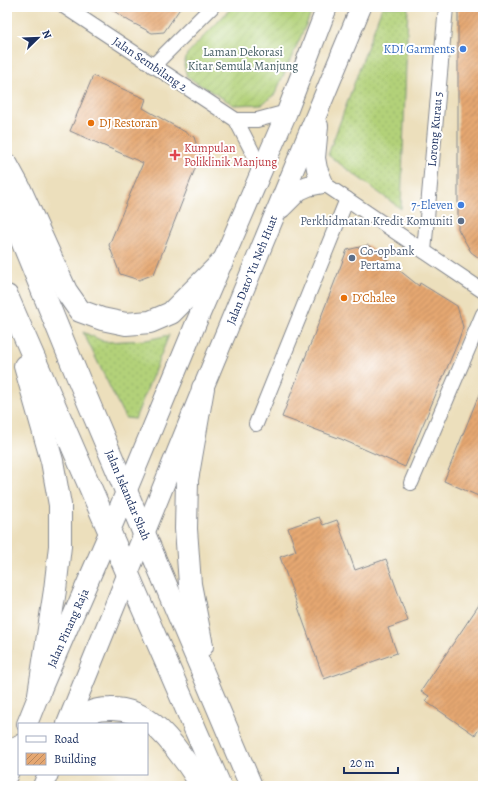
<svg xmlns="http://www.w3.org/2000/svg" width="490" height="793" font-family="Alegreya,serif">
<defs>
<pattern id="grass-dots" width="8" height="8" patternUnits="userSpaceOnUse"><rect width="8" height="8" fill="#b2d179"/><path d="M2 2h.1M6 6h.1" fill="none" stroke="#98b46b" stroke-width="1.8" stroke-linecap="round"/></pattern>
<pattern id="garden-furrows" width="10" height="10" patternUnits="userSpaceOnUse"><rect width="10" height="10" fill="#b2d179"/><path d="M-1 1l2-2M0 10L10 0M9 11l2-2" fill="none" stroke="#98b46b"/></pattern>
<pattern id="building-hatch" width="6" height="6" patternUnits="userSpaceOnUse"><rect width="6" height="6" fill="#e5a771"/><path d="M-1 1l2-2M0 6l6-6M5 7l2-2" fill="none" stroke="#b98860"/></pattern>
</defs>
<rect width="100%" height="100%" fill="#fff"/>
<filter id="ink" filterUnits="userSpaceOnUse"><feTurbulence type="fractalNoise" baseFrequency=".025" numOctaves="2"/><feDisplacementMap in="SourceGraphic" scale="8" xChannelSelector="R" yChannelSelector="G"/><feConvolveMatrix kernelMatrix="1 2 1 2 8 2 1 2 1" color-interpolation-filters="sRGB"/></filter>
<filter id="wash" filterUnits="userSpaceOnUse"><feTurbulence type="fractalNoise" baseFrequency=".012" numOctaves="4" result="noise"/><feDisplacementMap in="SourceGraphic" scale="16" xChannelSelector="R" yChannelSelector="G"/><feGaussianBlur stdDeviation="0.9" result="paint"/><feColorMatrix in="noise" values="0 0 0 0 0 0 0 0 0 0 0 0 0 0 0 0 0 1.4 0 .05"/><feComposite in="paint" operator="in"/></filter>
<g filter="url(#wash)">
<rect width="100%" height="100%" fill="#ecdfbc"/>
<g fill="url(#grass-dots)" stroke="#66806c">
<path d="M382,7h26l-7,202 -73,-54z"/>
<path d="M83,332l22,10 41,-2 23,-5 -34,84 -10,-1z"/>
</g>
<path fill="url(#garden-furrows)" stroke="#66806c" d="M232,7h82l-39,87 -13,10 -28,1 -47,-28 -3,-12 3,-11z"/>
<g id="blocks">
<g fill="url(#building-hatch)">
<path d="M108,7h73l-17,25 -12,1 -23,-12z"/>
<path d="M458,7h25v254l-12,-9 -13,-23z"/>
<path d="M93,76l53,23 -3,9 51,29 6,19 -46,118 -15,6 -19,-6 -11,-29 34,-82 -73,-32z"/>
<path d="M368,245l51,41 1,-3 37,23 6,21 -5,15 -53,125 -64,-28 -59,-22 65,-167z"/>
<path d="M482,387h1v111l-39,-17z"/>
<path d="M319,517l4,8 14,-5 18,50 31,-11 22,62 -20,7 9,25 -73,26 -44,-122 16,-6 -8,-23z"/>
<path d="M483,599v125l-8,11 -50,-34 4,-5 -8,-5z"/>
</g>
</g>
</g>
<g filter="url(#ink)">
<use href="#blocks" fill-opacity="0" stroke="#84878d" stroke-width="1"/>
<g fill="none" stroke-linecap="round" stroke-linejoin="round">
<g stroke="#84878d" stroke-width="16">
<g id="street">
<path d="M65,7l171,113 16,31 8,22"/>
<path d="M153,66l59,-59"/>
<path d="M236,120h21l30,-8"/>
<path d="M323,183l160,108"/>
<path d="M424,251l22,-244"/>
<path d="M256,424l91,-225"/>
<path d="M411,483l72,-169"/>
</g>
</g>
<g stroke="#84878d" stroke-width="22">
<g id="secondary">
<path d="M281,208l18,-18 9,-4 15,-3 -6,-14 -2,-11 3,-32"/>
<path d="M27,724l12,-30 70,-161 87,-210 91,-211 40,-105"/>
<path d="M67,724l136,-336 158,-381"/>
<path d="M7,776l12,-31"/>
<path d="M43,786l5,-12"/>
</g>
</g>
<g stroke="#84878d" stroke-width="24">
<g id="primary">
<path d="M7,165l12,22 47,104 14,20 22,8 24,5 24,-2 21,-9 51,-51"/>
<path d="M7,204l72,176 172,406"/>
<path d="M7,296l213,490"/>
<path d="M25,366l27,95 8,44v41l-5,44 -16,104"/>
<path d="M202,646l-12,-62 -4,-55 1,-49 16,-92"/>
<path d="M75,724c12,-12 19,-15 35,-15 34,-1 55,24 73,49 7,9 13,18 18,28"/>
</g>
</g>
<use href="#street" stroke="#fff" stroke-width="14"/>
<use href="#secondary" stroke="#fff" stroke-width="20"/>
<use href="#primary" stroke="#fff" stroke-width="22"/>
</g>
</g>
<g fill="#3f7fe0" stroke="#fff" stroke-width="1.5">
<circle cx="463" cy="49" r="4"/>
<circle cx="461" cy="205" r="4"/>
</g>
<g fill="#e8710a" stroke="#fff" stroke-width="1.5">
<circle cx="91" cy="123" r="4"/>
<circle cx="344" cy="298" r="4"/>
</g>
<path fill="#e0444e" stroke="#fff" stroke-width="1.5" d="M173 149h4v4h4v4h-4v4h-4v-4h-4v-4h4z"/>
<g fill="#5c6f8a" stroke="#fff" stroke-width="1.5">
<circle cx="461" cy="221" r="4"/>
<circle cx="352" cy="258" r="4"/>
</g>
<g text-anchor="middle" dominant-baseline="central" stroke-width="4" stroke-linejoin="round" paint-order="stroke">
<g font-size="12" fill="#366cbe" stroke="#fff" text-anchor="end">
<text x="455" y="49">KDI Garments</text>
<text x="453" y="205">7-Eleven</text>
</g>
<g font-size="12" fill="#486066" stroke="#fff">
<text x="243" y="52">Laman Dekorasi<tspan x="243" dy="14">Kitar Semula Manjung</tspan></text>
</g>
<g font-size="12" fill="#1b2f5e" stroke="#fff">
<text transform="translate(150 64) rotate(34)">Jalan Sembilang 2</text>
<text transform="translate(435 129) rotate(-85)">Lorong Kurau 5</text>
<text transform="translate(252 270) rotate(-68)">Jalan Dato' Yu Neh Huat</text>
<text transform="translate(128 495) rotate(67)">Jalan Iskandar Shah</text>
<text transform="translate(68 628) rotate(-66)">Jalan Pinang Raja</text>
</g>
<g font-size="12" fill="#c56008" stroke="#fff" text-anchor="start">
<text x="99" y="123">DJ Restoran</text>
<text x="352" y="298">D’Chalee</text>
</g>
<g font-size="12" fill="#be3a42" stroke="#fff" text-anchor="start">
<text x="184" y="148">Kumpulan<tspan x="184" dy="14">Poliklinik Manjung</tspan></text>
</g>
<g font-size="12" fill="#4e5e75" stroke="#fff" text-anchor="end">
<text x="453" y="221">Perkhidmatan Kredit Komuniti</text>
<text x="360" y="251" text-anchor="start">Co-opbank<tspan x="360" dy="14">Pertama</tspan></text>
</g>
</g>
<rect width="490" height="793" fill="none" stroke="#fff" stroke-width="24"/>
<rect x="18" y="723" width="130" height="52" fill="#ffffff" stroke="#a4acbf"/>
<rect x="26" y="736" width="20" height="6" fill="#ffffff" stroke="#a4acbf"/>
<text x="54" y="743" font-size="12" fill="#1b2f5e">Road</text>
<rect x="26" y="753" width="20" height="12" fill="url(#building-hatch)" stroke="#a4acbf"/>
<text x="54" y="763" font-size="12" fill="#1b2f5e">Building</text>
<g transform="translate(38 38) rotate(67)" stroke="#ffffff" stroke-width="3" paint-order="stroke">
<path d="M0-3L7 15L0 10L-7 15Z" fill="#1b2f5e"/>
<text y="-6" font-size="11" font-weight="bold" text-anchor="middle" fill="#1b2f5e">N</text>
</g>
<path d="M344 767v6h54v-6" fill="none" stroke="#1b2f5e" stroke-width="2"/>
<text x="350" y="767" font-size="12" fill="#1b2f5e" stroke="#ffffff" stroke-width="3" paint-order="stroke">20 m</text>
</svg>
